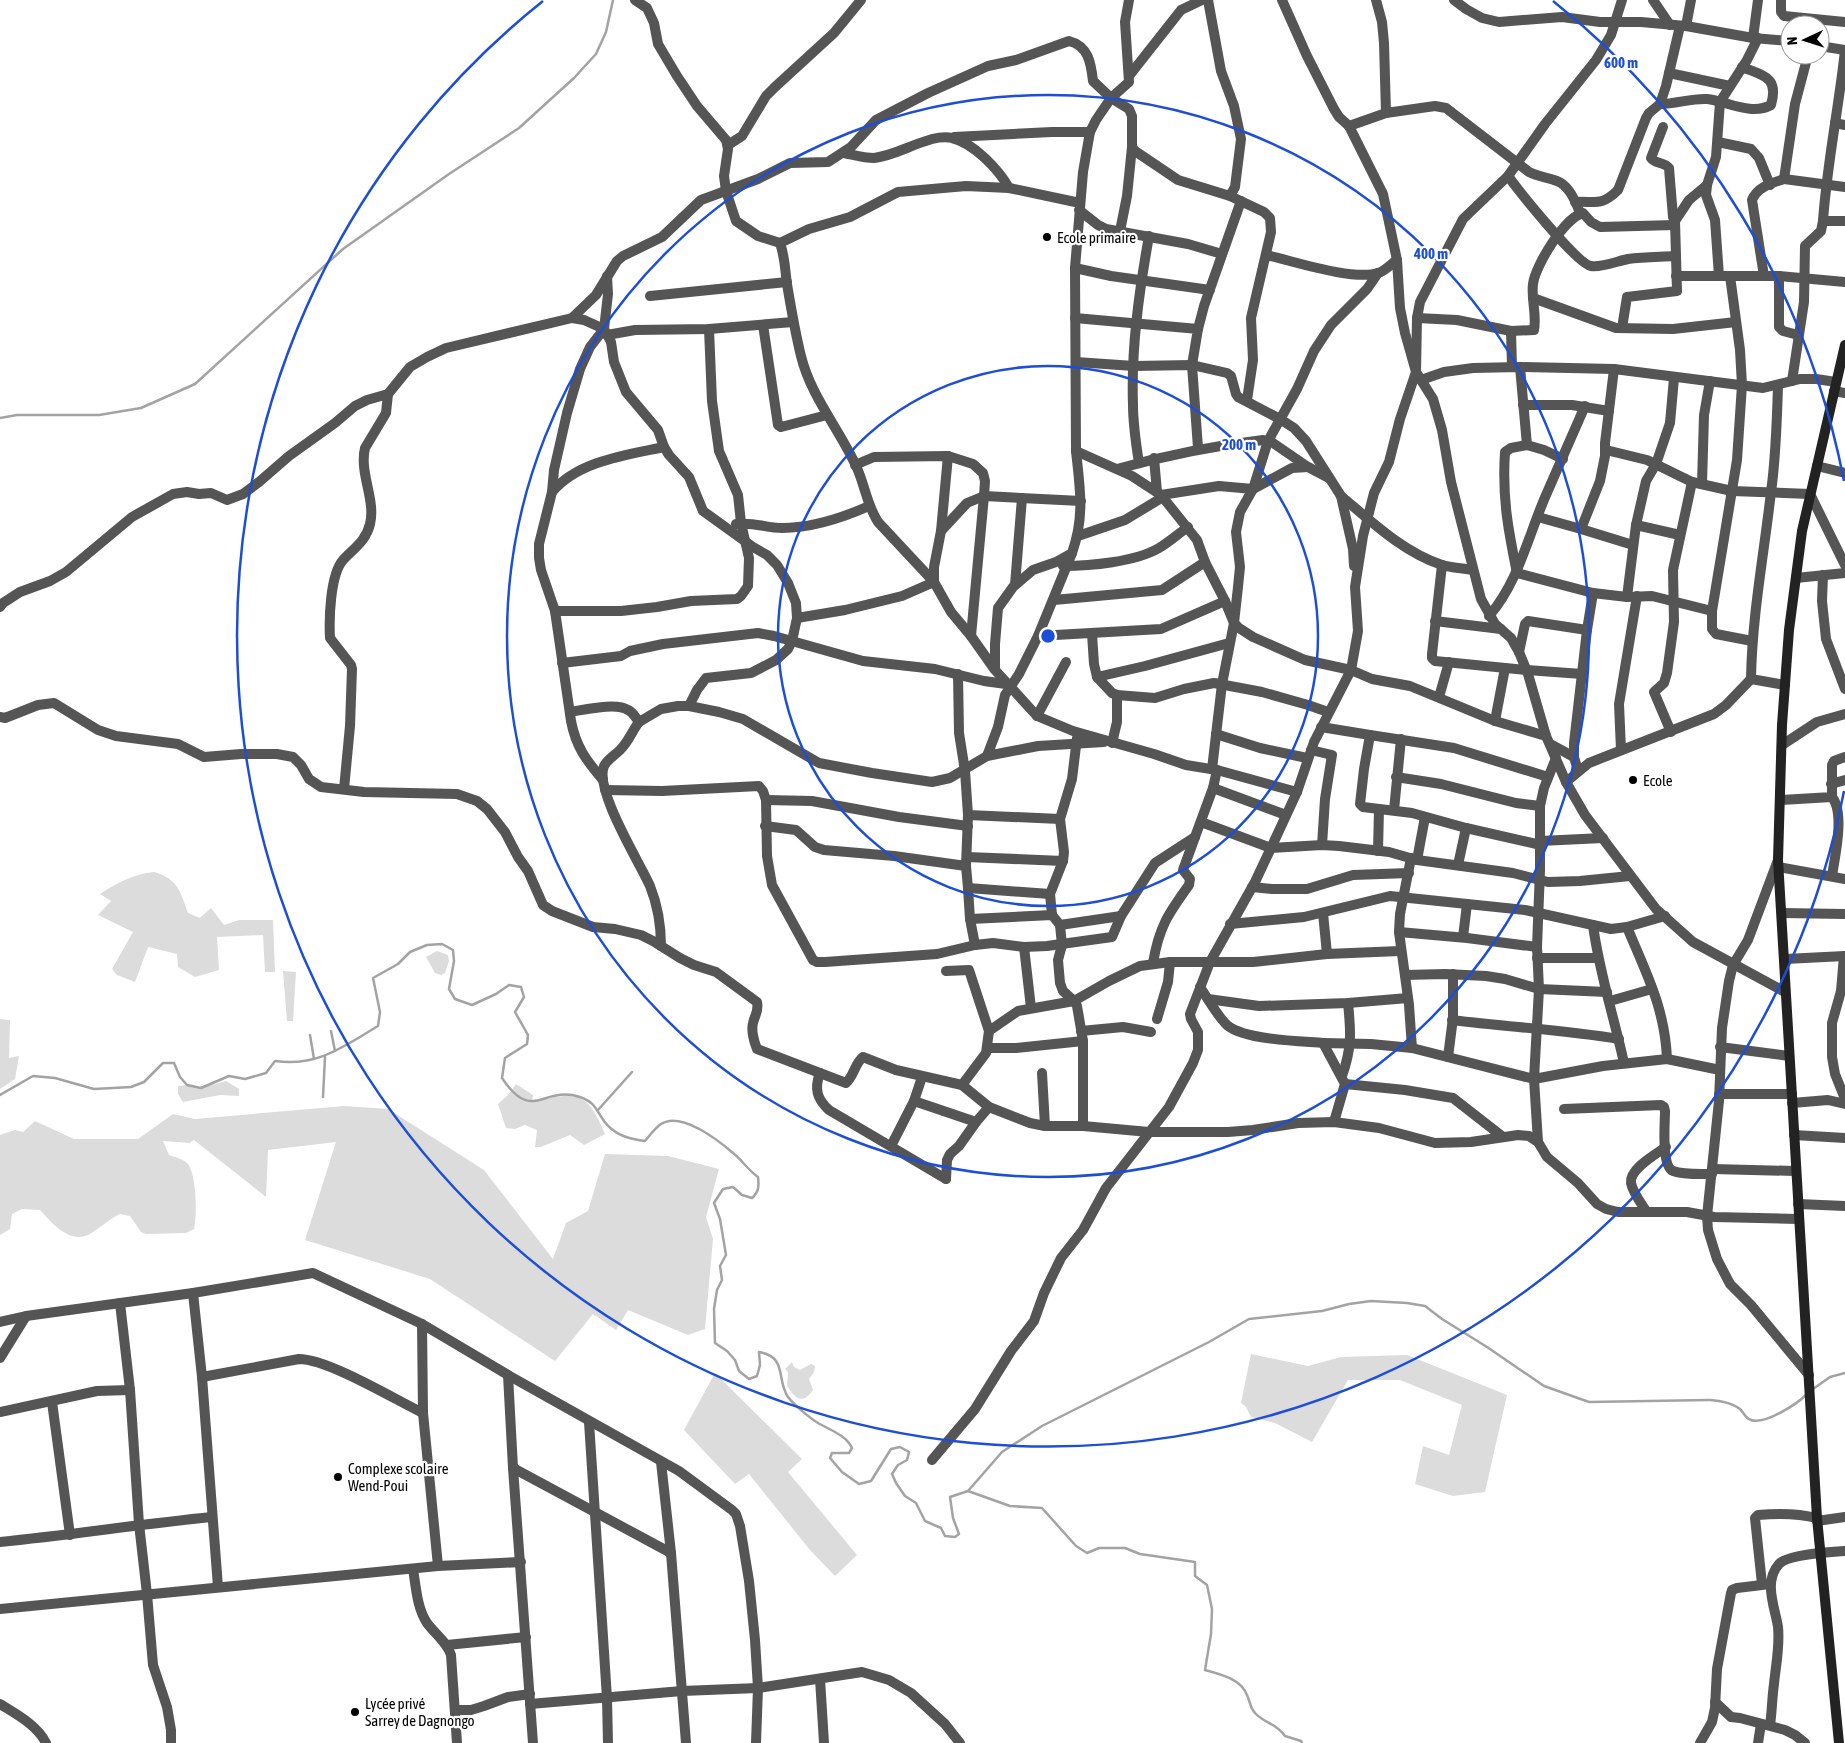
<svg xmlns="http://www.w3.org/2000/svg" width="1845" height="1743" font-family="'Asap Condensed',sans-serif">
<rect width="100%" height="100%" fill="#fff"/>
<g fill="#dcdcdc">
<path d="M154,872c24,7 26,19 34,41l12,5 11,-10 13,17 15,-5h34l2,52h-10l-2,-37 -46,2 2,33 -24,7 -17,-10 -1,-13 -29,-7 -13,35 -18,-7 -5,-6 21,-37 -35,-17 13,-14 -11,-7c17,-11 33,-20 54,-22z"/>
<path d="M437,951l11,4 1,6 -4,12 -4,2 -6,-2 -9,-16z"/>
<path d="M283,971l13,1 -3,49h-6z"/>
<path d="M0,1019l10,1 -1,38 10,-2 -4,23 -15,10z"/>
<path d="M226,1081l13,8v7l-19,-1 -37,7 -5,-8v-8l9,-1 14,3z"/>
<path d="M516,1084l17,11 -1,7c45,-10 54,-13 73,32l-21,11 -14,-10 -29,12h-6l2,-17 -12,-5 -10,4 -9,-1 -8,-24 11,-10z"/>
<path d="M344,1106l44,3 96,61 69,89 13,-36 22,-12 17,-57 63,2 51,13 -13,48 7,22 -8,90 -17,6 -60,-25 -12,20 -23,-16 -38,47 -125,-82 -125,-39 31,-98 -68,8 -2,47 -72,-57 -4,3 -27,-2 6,14c5,2 14,4 18,8 10,10 10,53 7,66l-8,4 -40,1 -5,-2 -11,-16 -10,-2c-11,5 -20,14 -30,20 -20,11 -38,-11 -50,-24l-18,-1 -10,5 -2,15 -10,6v-100l15,-5 8,2 12,-11 39,18h64l35,-25 22,5z"/>
<path d="M1251,1354l57,12 33,-9 66,-2 100,40 -22,97 -32,4 -38,-12 8,-38 26,9 13,-50 -62,-25h-52l-36,62 -37,-19 -24,-6 -5,-10 -5,-4z"/>
<path d="M792,1362l2,5 6,3 11,-6 4,2 -1,6 -5,7 4,11c-11,15 -17,9 -26,-4l1,-14 -3,-3z"/>
<path d="M715,1373l87,86 -14,13 69,83 -22,21 -25,-26 -61,-76 -14,10 -51,-54z"/>
</g>
<g fill="none" stroke-linecap="round" stroke-linejoin="round">
<g stroke="#a3a3a3" stroke-width="2.5">
<path d="M0,418l17,-3h82l42,-7 54,-24 148,-135 106,-75 70,-46 55,-50 22,-24 10,-22 7,-32"/>
<path d="M331,1031l4,20"/>
<path d="M310,1035l4,24"/>
<path d="M0,1095l33,-19 22,2 39,11 37,-2 13,-5 19,-19h11l6,14 7,8 14,3 28,-12 16,3 21,-6 9,-12c42,6 68,-14 103,-35l2,-14 -7,-34 25,-14 12,-12 17,-7 15,-1 11,6 1,11 -5,28 6,10 17,6 24,-11 13,-9 12,2 3,10 -9,15 13,23 -1,9 -22,14 -3,20c31,46 40,7 78,19 15,5 16,13 24,24 10,14 25,18 41,20 5,-6 10,-13 16,-17 20,-13 57,16 72,29 9,7 15,17 25,24 1,9 1,15 -6,21l-10,-3 -9,-8 -10,2 -9,14 6,16 6,36 -6,11 2,14 -5,10 -3,19 1,34 12,8 8,9 4,11 10,8 8,-3 3,-11 -1,-13c29,5 17,28 29,45 6,8 22,21 30,26 12,7 28,12 34,25l-3,5h-17l-2,5 12,14 17,12 12,-3 20,-32 9,-2 9,5 -2,8 -9,5 -6,9 4,9 9,13 11,7 9,18 16,7 4,8 10,1 4,-3 -6,-16 -3,-21 18,-6 42,15 32,2 34,38 11,7 12,-5h26l15,6 55,8v14l12,9 5,24 -1,25 -6,36c15,4 36,9 42,25 3,6 3,13 8,18 10,11 20,9 30,23l16,5 1,2"/>
<path d="M323,1097l2,-40"/>
<path d="M598,1110l34,-38"/>
<path d="M1813,1389l17,-12 15,-4"/>
<path d="M968,1491l34,-39 40,-26 167,-84 40,-23 73,-8 27,-7 22,-3 36,2 18,3 17,13 45,28 57,39 45,16 120,-2c10,1 22,2 31,9 4,4 5,9 11,11 14,5 46,-16 56,-26"/>
</g>
<g stroke="#555" stroke-width="10">
<path d="M635,0l12,8 7,15 4,21 19,32 20,30 29,34 2,9 -4,27 2,15 10,30 22,15 22,7c5,14 5,27 7,41 4,24 8,48 14,72 10,41 39,74 56,112 8,18 10,37 21,54l56,60 17,30 20,24 24,34 42,46 36,15 81,23 32,11 31,5 80,22"/>
<path d="M1129,0l-4,22 4,60 -18,16 -15,22 -6,12 -7,40 -8,96 1,183 56,25 29,19 36,45 8,22 20,39 9,22 5,5 14,9 52,23 46,10 21,9 38,7 85,35 51,15"/>
<path d="M1208,0l13,71 13,35 7,33 -6,48 -5,9 34,16 6,6 1,14 -20,86 2,42 -6,40"/>
<path d="M1282,0l25,56 27,53 5,8 10,9 34,68 14,66 3,48 5,25 11,39 17,27 9,31 9,52 30,117 14,25 16,14 8,14 9,22 18,62 20,46 19,33 71,94 37,33 92,50"/>
<path d="M1454,0l12,9 16,9 17,4 63,-5 38,5h41l45,4 67,12 37,3"/>
<path d="M1653,0l17,25"/>
<path d="M1781,0v12l3,4 61,6"/>
<path d="M1680,26l-14,60 -6,18c16,0 32,-6 47,-5 20,2 44,17 64,6 8,-28 -7,-29 -29,-38"/>
<path d="M1686,26l5,-26"/>
<path d="M1753,38l5,-38"/>
<path d="M1820,46l25,4"/>
<path d="M1845,50c-6,57 -18,113 -22,171h22"/>
<path d="M1808,55l-13,49 -11,75 61,8"/>
<path d="M1669,73l61,13"/>
<path d="M1129,76l52,-66 21,-10"/>
<path d="M1386,113l49,-7 11,2 83,64c10,5 18,5 28,9 12,4 19,21 23,32"/>
<path d="M1835,123l10,2"/>
<path d="M1349,126l37,-13 -2,-70 -2,-21 -6,-22"/>
<path d="M1663,127l-12,31c4,6 14,4 18,10l4,49 2,4"/>
<path d="M954,137l98,-5h38"/>
<path d="M1718,142l33,7 8,9 11,27"/>
<path d="M728,145l14,-9 24,-40 9,-9 59,-54 27,-33"/>
<path d="M844,153c10,2 20,5 30,5 18,-2 35,-12 52,-17 7,-3 19,-5 26,-3 22,5 47,32 57,50"/>
<path d="M1508,176c11,15 69,88 83,90 9,2 27,-5 37,-7 16,-2 31,-2 47,-3"/>
<path d="M1575,202c21,-1 27,4 43,-12l28,-72 3,-5 11,-9"/>
<path d="M1079,210l19,15 8,4 82,15 34,10"/>
<path d="M1120,231l7,-35 5,-49"/>
<path d="M780,243l29,-14 41,-12 48,-25 68,-6 43,2 71,15"/>
<path d="M1266,255c27,6 87,26 112,18 7,-2 13,-9 19,-13"/>
<path d="M1075,268l36,8 99,14"/>
<path d="M607,276l1,18 -4,35 7,13 3,20 12,30 32,38 6,17 5,8 20,22 14,34 50,36 14,8 10,10 11,18 8,20 1,15 -5,23 -4,8 -12,11 -25,13 -45,5 -9,12 -8,16"/>
<path d="M1676,276h103l66,6"/>
<path d="M1719,276l-4,-56 -9,-25 1,-10 9,-28 4,-55 27,-42 11,-22"/>
<path d="M1764,276l-12,-76c5,-13 20,-17 32,-21"/>
<path d="M1779,276v51l4,4 15,4"/>
<path d="M650,296l137,-14"/>
<path d="M1533,298l83,30 57,1 63,-7"/>
<path d="M572,318l12,2 20,9 -14,18 -10,22 -13,44 -13,57 -2,22 -13,52v14l2,12 14,41 16,110c5,26 15,39 32,59"/>
<path d="M1075,318l123,11 -6,36 6,83"/>
<path d="M1417,318l40,2 54,11 23,-1c3,-15 -3,-31 -1,-46 2,-18 32,-67 50,-71l8,9 9,5 75,-2"/>
<path d="M763,325l15,100 3,2 46,-12"/>
<path d="M1622,328l5,-31 50,-6 -2,-70 14,-21 18,-15"/>
<path d="M1198,329l6,-23 37,-105"/>
<path d="M1511,331l1,36"/>
<path d="M607,335l28,-5 74,-1 84,-7"/>
<path d="M1076,362l58,4 58,-1 35,8 4,3 5,18 2,3 42,22 14,9 12,13 35,55 12,53 1,17"/>
<path d="M1520,367l7,78 17,5 19,9"/>
<path d="M1674,378l-4,45 -14,41 -10,17 -10,44 44,10"/>
<path d="M1421,380l23,-8 29,-4 47,-1 94,2 149,19 37,-9h16l20,3"/>
<path d="M1792,381l12,-79 1,-56 16,-15 2,-10"/>
<path d="M1778,385c-1,36 -2,72 -7,107 -7,62 -19,124 -20,187l34,6"/>
<path d="M1834,391l11,2"/>
<path d="M1523,405h49l37,6"/>
<path d="M1527,445l-16,3 -6,4c-3,45 3,77 12,121l76,20 34,4 25,-1 60,15v18l4,5 36,7"/>
<path d="M1606,450l41,10 45,22 40,9 78,3 35,71"/>
<path d="M1154,458l3,34"/>
<path d="M1139,463c-3,-19 -6,-38 -6,-58 -2,-56 6,-113 16,-169"/>
<path d="M855,465l19,-8 74,-1 25,8 10,9 2,8 -1,15 -13,140"/>
<path d="M1817,466l28,7"/>
<path d="M1117,469c50,-14 94,-23 146,-29l10,3 35,24 21,11"/>
<path d="M1702,484l2,-69 6,-34"/>
<path d="M552,492c26,-31 74,-37 112,-45"/>
<path d="M1161,495l58,-9 34,3 39,-21 16,-1"/>
<path d="M1341,496c31,26 62,56 101,69 9,3 21,3 31,5"/>
<path d="M1538,517l43,12 19,-48 5,-25v-13l9,-74"/>
<path d="M736,524c19,-2 30,4 46,4 30,0 60,-10 87,-22"/>
<path d="M1581,529l52,16"/>
<path d="M941,531l7,-75"/>
<path d="M1078,536l47,-16 38,-23"/>
<path d="M1072,553l-34,83 -19,38 -14,21 -7,32 -11,29 51,-10 66,-4"/>
<path d="M1442,565l-10,89v4l3,3 92,9 55,4"/>
<path d="M1063,566c27,0 72,-4 96,-18 10,-6 19,-14 29,-21"/>
<path d="M1823,575l-1,26 4,38 19,50"/>
<path d="M1796,578l49,-5"/>
<path d="M1015,585l7,-87"/>
<path d="M1627,597l9,-72"/>
<path d="M1054,600l108,-10 43,-28"/>
<path d="M0,607l3,-4 17,-11 30,-11 16,-9 66,-55 41,-23 14,-2 12,2 12,-1 16,7 16,-6 16,-12 30,-26 46,-33 20,-17 12,-6 21,-6 22,-27 17,-10 19,-9 126,-30 24,-23 21,-34 6,-5 39,-19 39,-37 57,-21 32,-16 38,-1 23,-15 25,-27 52,-27 60,-27 28,-6 53,-19c20,5 22,23 24,40l18,17 18,11 3,7v31l3,4 43,29 52,16"/>
<path d="M555,611h66l36,-4 34,-6 46,-2 4,-3 7,-10 1,-28 -8,-35 -3,-28 -19,-44 -7,-50 -3,-72"/>
<path d="M1712,611l25,-151 5,-75 -2,-35 -10,-74"/>
<path d="M1489,616c30,-35 39,-80 57,-121 13,-30 26,-59 39,-89"/>
<path d="M797,618l48,-8 57,-14 32,-14v-15l7,-36 26,-28 17,-7 97,5"/>
<path d="M1435,621l66,8"/>
<path d="M1092,634l2,30 3,13 48,-11 84,-23"/>
<path d="M1038,636l123,-7 64,-28"/>
<path d="M1519,652l6,-28 3,-3 59,9"/>
<path d="M562,663l59,-7 9,-5 33,-7 95,-11 16,3 89,25 72,8 49,12 22,3"/>
<path d="M995,669v-25l3,-36 15,-21 20,-17 23,-8 16,-9c13,-37 8,-64 4,-102"/>
<path d="M958,674l1,59 6,38 3,44 -2,51 2,22 2,31 5,26"/>
<path d="M1097,677l15,16 5,2 38,3 29,-9 30,-6 48,9 46,13 20,7"/>
<path d="M1439,697l10,-35"/>
<path d="M570,712c14,-2 46,-10 58,-2 5,2 8,8 11,12 -7,9 -10,19 -19,28 -5,5 -13,10 -16,16 -10,24 36,97 46,120 8,20 11,38 11,60"/>
<path d="M1037,716l29,-54"/>
<path d="M0,717l5,1 33,-13 16,-2 44,27 18,6 62,8 26,13 37,-3h36l16,3 8,8 8,14 12,8 43,5 93,2 20,7 10,8 18,23 13,25 10,14 15,34 9,6 41,16 22,2 26,6 12,6 27,17 14,7 22,7 41,30c2,10 -2,12 -4,21 -2,7 1,19 4,26l89,34c8,-7 9,-20 17,-26l33,13 66,15 27,22 41,16 15,3h38l66,6h79l25,-2 45,-7 36,-1 45,6 56,15 36,-1 47,-7 11,1 9,6 9,15 31,26 19,21 9,5 12,3h69l27,5 84,2"/>
<path d="M1495,721l10,-53"/>
<path d="M639,722l22,-13 17,-3h11l30,6 24,7 76,44 53,10 60,9 18,-4 37,-22"/>
<path d="M1321,727l49,8 -6,34 -4,35 3,3 49,6 54,15 75,17"/>
<path d="M1671,732l-17,-40 10,-9 3,-10 7,-51 -1,-52 19,-88"/>
<path d="M1216,734l44,14 47,10"/>
<path d="M1370,735l84,13 94,29"/>
<path d="M1112,743l5,-21v-27"/>
<path d="M1550,744l24,13"/>
<path d="M1782,745l35,-23 28,-8"/>
<path d="M1311,750l21,5 -7,44 -3,46"/>
<path d="M1621,750l-2,-46 18,-108"/>
<path d="M1212,769l10,-85 12,-61 4,-36 2,-20 -4,-35 4,-20 13,-23 15,-48 29,-52 17,-38 17,-26 36,-36 11,-16"/>
<path d="M1578,771l-4,-14v-14l13,-113 6,-37"/>
<path d="M1396,777l45,7 75,19 24,3"/>
<path d="M1566,782l23,-19 125,-49 12,-9 25,-26"/>
<path d="M1831,784l14,-4"/>
<path d="M1213,788l73,27"/>
<path d="M344,789l6,-63 2,-57 -1,-4 -21,-27c-1,-19 0,-63 13,-78 11,-12 23,-19 27,-36 6,-24 -11,-51 -5,-76l21,-35 2,-19"/>
<path d="M605,790l57,1 97,-5 4,5 3,9 1,56 5,29 41,75 4,2h8l112,-8 38,-9 18,-2 31,4 23,-1 65,-9 9,-21 34,-53 40,-26 18,-49 4,-18"/>
<path d="M766,800l46,1 87,16 69,9"/>
<path d="M1781,800l51,-3v-32l2,-4 11,-4"/>
<path d="M1394,810l7,-71"/>
<path d="M968,815l92,4"/>
<path d="M1201,822l70,26 51,-3 17,1 50,6 28,8 96,13 35,9 32,-1 50,-5"/>
<path d="M765,826l31,4 19,17 9,3 70,6 72,10"/>
<path d="M1540,841l63,-3"/>
<path d="M1378,851l1,-42"/>
<path d="M967,857l96,4"/>
<path d="M1411,858l-11,56 -1,18 10,73 3,43"/>
<path d="M1417,860l8,-43"/>
<path d="M1778,860l-30,80 -15,25 -4,16 -7,47 -3,73 -12,115 1,14 9,29 13,25 21,21 58,70"/>
<path d="M1458,865l8,-37"/>
<path d="M1778,867l67,12"/>
<path d="M1832,876c3,-20 13,-63 0,-79"/>
<path d="M1252,887l20,2h35l46,-14 56,-2"/>
<path d="M968,888l82,6"/>
<path d="M1323,913l4,41"/>
<path d="M1782,913l63,1"/>
<path d="M1052,915l-2,-21 13,-33 1,-9 -4,-33 12,-40 5,-41"/>
<path d="M970,919l82,-4 8,10 61,-9"/>
<path d="M1230,924l74,-7 86,-21 135,14 86,19 16,-2 38,-11"/>
<path d="M1060,925l2,20 -4,15 2,23 3,8 11,10 3,5 6,35v85"/>
<path d="M1593,925c6,47 21,92 31,138"/>
<path d="M1627,927c19,46 38,81 40,132"/>
<path d="M1399,932l68,6 70,9"/>
<path d="M1463,937l4,-33"/>
<path d="M1024,947l7,61"/>
<path d="M1844,956l-3,35 -9,32v34l3,17 10,25"/>
<path d="M1537,958h60"/>
<path d="M1785,959l60,-3"/>
<path d="M1153,963c6,-36 15,-49 36,-78l1,-6 -7,-9 12,-33"/>
<path d="M946,971l23,-1 20,61"/>
<path d="M1405,975l40,-1 41,2 19,3 34,10 68,3"/>
<path d="M1200,987c8,12 15,25 25,36 14,17 75,18 98,20l22,41 -11,38"/>
<path d="M1208,999l51,7 89,-3 60,-5"/>
<path d="M1610,1001l42,-12"/>
<path d="M1157,1019l11,-37 2,-20"/>
<path d="M1452,1020c56,7 112,10 167,19"/>
<path d="M1081,1031l42,-4 28,5"/>
<path d="M1323,1043l48,1 41,4 122,31 69,-13 64,-7 53,11"/>
<path d="M1720,1047l69,9"/>
<path d="M988,1048h28l67,-7"/>
<path d="M1448,1057l5,-39v-44"/>
<path d="M820,1073c-6,16 -3,26 9,37l117,69"/>
<path d="M1042,1073l3,53"/>
<path d="M1342,1076c10,-28 9,-44 6,-73"/>
<path d="M1345,1084l60,6 48,8 50,39"/>
<path d="M962,1085l24,-32 3,-22 29,-20 56,-10 35,-20 31,-15 30,-4h83l74,-8 73,-3"/>
<path d="M1719,1094h73"/>
<path d="M914,1101l62,21"/>
<path d="M1792,1103l36,-3 17,4"/>
<path d="M1564,1109l97,-4 3,2 1,4c0,12 -4,55 8,60 11,4 27,3 39,3"/>
<path d="M1794,1135l51,3"/>
<path d="M1538,1142l-4,-63 5,-90 -2,-42 3,-77v-64l4,-18 12,-30"/>
<path d="M891,1146l23,-45 8,-24"/>
<path d="M1713,1169l82,2"/>
<path d="M946,1179l1,-19 3,-6 9,-8 17,-24 13,-15"/>
<path d="M1798,1204l47,2"/>
<path d="M1646,1211c-5,-8 -13,-18 -15,-28 -2,-14 25,-29 35,-36"/>
<path d="M193,1293l9,84 16,210"/>
<path d="M120,1303l10,87 9,134 8,70 6,71 14,42 4,23v13"/>
<path d="M0,1322l26,-6 167,-23 120,-20 109,51 86,51 171,96 53,39 4,4 4,12 9,55 6,59 3,48 -2,55"/>
<path d="M422,1324l1,89 15,153"/>
<path d="M0,1358l26,-42"/>
<path d="M508,1375l5,93 20,275"/>
<path d="M202,1377l97,-18c29,0 95,40 124,54"/>
<path d="M52,1402l18,133"/>
<path d="M0,1412l97,-21 33,-1"/>
<path d="M589,1422l18,276 1,45"/>
<path d="M932,1460l43,-51 36,-58 23,-30 10,-28 17,-35 22,-28 23,-42 63,-81 24,-44 5,-13v-18l-7,-13 -1,-5 20,-52 45,-80 16,-34 26,-56 17,-50 37,-72 7,-39 -3,-44 8,-51 11,-43 15,-31 11,-43 16,-47 1,-54 3,-16 43,-83 45,-43 37,-52 51,-64 15,-25 11,-35"/>
<path d="M661,1462l10,91 15,190"/>
<path d="M513,1468l158,85"/>
<path d="M1817,1521l28,-4"/>
<path d="M0,1542c71,-7 141,-18 212,-25"/>
<path d="M413,1569c3,18 4,39 14,54 8,11 20,19 24,32l6,88"/>
<path d="M1762,1584l-7,-66 3,-3c21,-2 39,-2 59,3"/>
<path d="M0,1609l438,-43 83,-4"/>
<path d="M447,1645l79,-8"/>
<path d="M820,1679l4,64"/>
<path d="M1715,1702l16,15 9,1 45,12 10,5 10,8"/>
<path d="M0,1704c16,10 37,21 46,39"/>
<path d="M530,1704l152,-13 76,-3 104,-16 27,8 22,13 34,31 15,19"/>
<path d="M455,1710h16l13,-4 24,-9 22,-3"/>
<path d="M1770,1725c2,-13 2,-27 4,-41 2,-20 6,-38 4,-57 -3,-20 -15,-45 1,-63 9,-10 52,-12 66,-13"/>
<path d="M1700,1743l12,-21 3,-14 2,-39 14,-76 1,-3 5,-2 33,-4"/>
<path d="M1758,1743l3,-19"/>
</g>
<path stroke="#222" stroke-width="10" d="M1839,1743l-22,-225 -39,-658 4,-135 7,-95 13,-99 43,-186"/>
</g>
<g fill="none" stroke="#1d4ed8" stroke-width="2.5">
<circle cx="1048" cy="636" r="270"/>
<circle cx="1048" cy="636" r="541"/>
<path d="M1844 791A811 811 0 1 1 543 1M1553 1A811 811 0 0 1 1844 481"/>
</g>
<g fill="#000" stroke="#fff" stroke-width="2">
<circle cx="1047" cy="237" r="5"/>
<circle cx="1633" cy="780" r="5"/>
<circle cx="338" cy="1477" r="5"/>
<circle cx="355" cy="1712" r="5"/>
</g>
<g text-anchor="middle" dominant-baseline="central" stroke-width="4.5" stroke-linejoin="round" paint-order="stroke">
<g font-size="15" fill="#000" stroke="#fff" text-anchor="start">
<text x="1057" y="237">Ecole primaire</text>
<text x="1643" y="780">Ecole</text>
<text x="348" y="1468">Complexe scolaire<tspan x="348" dy="17">Wend-Poui</tspan></text>
<text x="365" y="1703">Lycée privé<tspan x="365" dy="17">Sarrey de Dagnongo</tspan></text>
</g>
</g>
<circle cx="1048" cy="636" r="8" fill="#1d4ed8" stroke="#fff" stroke-width="2.5"/>
<g font-size="15" text-anchor="middle" font-weight="bold" fill="#1d4ed8" stroke="#fff" stroke-width="4.5" stroke-linejoin="round" paint-order="stroke">
<text x="1621" y="68">600 m</text>
<text x="1431" y="259">400 m</text>
<text x="1239" y="450">200 m</text>
</g>
<g transform="translate(1805 40) rotate(266)"><circle r="24" fill="#ffffff" stroke="#999999"/>
<path d="M0-4L9 19L0 12L-9 19Z" fill="#000000"/>
<text y="-8" font-size="14" font-weight="bold" text-anchor="middle" fill="#000000">N</text>
</g>
</svg>
